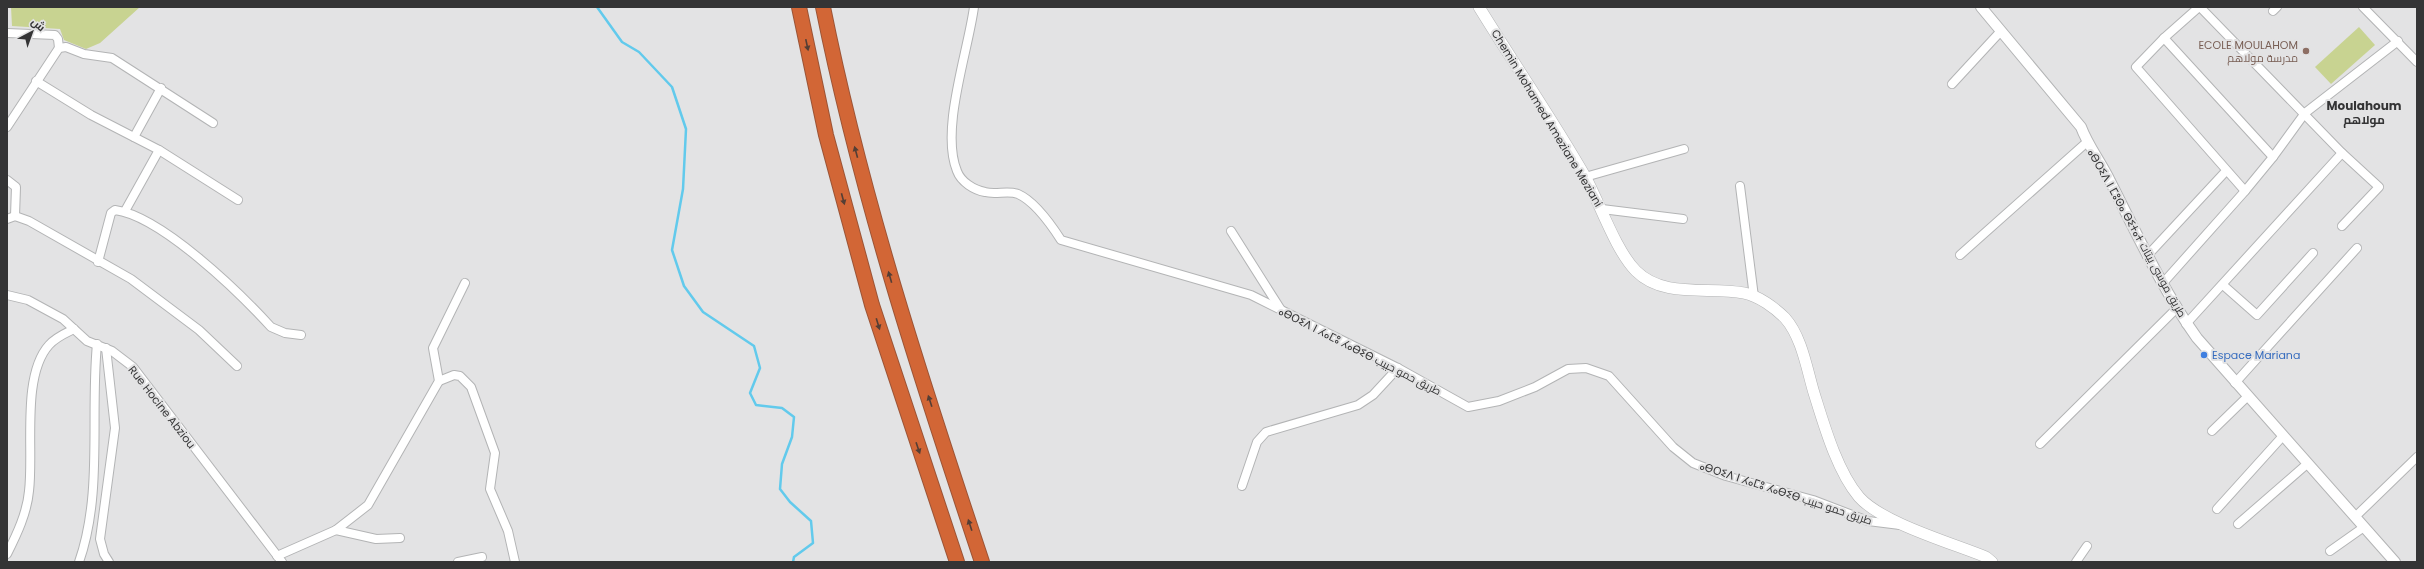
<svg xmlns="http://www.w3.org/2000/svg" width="2424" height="569" font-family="Poppins,Cairo,'Noto Sans Tifinagh',sans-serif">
<rect width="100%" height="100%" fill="#e3e3e4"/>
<g fill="#c8d391">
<path d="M11,7h129l-40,36 -14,6 -22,-9 -4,-11 -48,-3z"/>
<path d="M2359,27l16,18 -44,39 -16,-17z"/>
</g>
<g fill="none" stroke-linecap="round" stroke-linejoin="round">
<path stroke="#62caec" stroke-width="2.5" d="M597,7l25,35 17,10 33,35 14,42 -3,60 -11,61 12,36 19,26 51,34 6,22 -10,25 6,12 26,3 12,9 -2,20 -10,27 -2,25 10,13 21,19 2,22 -19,14 -1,5"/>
<g stroke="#b3b4b5" stroke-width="10">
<g id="minor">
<path d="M974,7c-6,45 -34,123 -17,164 4,11 17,19 28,21 10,3 24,-2 33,2 16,7 34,32 43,46l190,55 147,73 70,39 31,-6 36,-14 33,-18 18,-1 23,8 64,71 20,16 33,13 87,24 55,21 32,4"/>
<path d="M2199,7l-35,31 -28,29 109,124"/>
<path d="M2200,7l142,146 37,34 -37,39"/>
<path d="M2363,7l54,55"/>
<path d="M2273,11l4,-4"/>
<path d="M7,33l48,2 3,4 1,9"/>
<path d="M2164,38l109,119"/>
<path d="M36,81l55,34 68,35 79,50"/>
<path d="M1952,84l48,-52"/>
<path d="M7,127l52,-79 7,-1 18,7 28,4 101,65"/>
<path d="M134,137l27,-49"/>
<path d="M1585,177l99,-28"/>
<path d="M7,180l9,7 -1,29"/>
<path d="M1740,186l14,111"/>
<path d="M1602,209l81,10"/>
<path d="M125,211l34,-61"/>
<path d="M7,219l8,-3 14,5 102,58 68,51 38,36"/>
<path d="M1231,231l50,79"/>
<path d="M1960,255l127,-113"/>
<path d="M2147,256l79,-85"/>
<path d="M98,262l13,-49 4,-3c46,6 124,82 156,117l14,6 16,2"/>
<path d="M2163,283l82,-92 28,-34 32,-44 93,-72"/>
<path d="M2223,285l34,30 56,-62"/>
<path d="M7,295l21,5 35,19 24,22 25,10 21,16 149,195"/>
<path d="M2186,324l156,-171"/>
<path d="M106,348l9,80 -15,111 4,15 5,8"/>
<path d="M439,381l15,-6 6,1 11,11 24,66 -5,36 18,42 7,31"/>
<path d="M2235,383l122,-135"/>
<path d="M2212,431l35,-34"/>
<path d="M2040,444l136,-135"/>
<path d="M1242,486l15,-44 9,-10 92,-27 15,-10 25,-27"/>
<path d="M2217,509l65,-72"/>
<path d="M2355,517l62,-60"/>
<path d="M2238,524l69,-60"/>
<path d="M336,530l40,9 24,-1"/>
<path d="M2330,551l34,-24"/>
<path d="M7,554c10,-20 20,-41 22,-63 5,-40 -8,-115 20,-146 7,-8 17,-12 25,-16"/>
<path d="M277,556l59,-26 32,-25 71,-124 -6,-33 32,-65"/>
<path d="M79,562c24,-68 11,-147 18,-218"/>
<path d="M458,562l24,-5"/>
<path d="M2076,562l11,-16"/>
</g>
</g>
<g stroke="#b3b4b5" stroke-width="12">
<path id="tertiary" d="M1981,7l100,120c7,19 20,35 29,54 27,53 52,108 87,157l198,224"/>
</g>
<g stroke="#b3b4b5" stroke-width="12">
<path id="secondary" d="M1479,7c35,57 74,113 107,171 14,26 30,73 50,93 28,28 73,15 108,22 15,3 31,15 41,25 17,19 22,52 29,75 10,32 23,78 45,104 23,26 93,46 127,60l6,5"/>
</g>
<g stroke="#9b5436" stroke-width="16">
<g id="motorway">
<path d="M799,7l27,128 46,170 85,257"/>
<path d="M823,7c38,189 98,372 159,555"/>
</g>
</g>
<use href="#minor" stroke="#fff" stroke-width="8"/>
<use href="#tertiary" stroke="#fff" stroke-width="10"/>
<use href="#secondary" stroke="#fff" stroke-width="11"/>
<use href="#motorway" stroke="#d26636" stroke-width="14"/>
</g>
<defs><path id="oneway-solid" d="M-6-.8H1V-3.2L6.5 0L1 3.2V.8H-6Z"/></defs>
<g fill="#543e35">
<use href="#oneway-solid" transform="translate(807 45) rotate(78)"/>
<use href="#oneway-solid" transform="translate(856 152) rotate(-105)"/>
<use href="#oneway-solid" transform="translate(843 199) rotate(75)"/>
<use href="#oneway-solid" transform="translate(890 277) rotate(-106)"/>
<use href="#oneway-solid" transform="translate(878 324) rotate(73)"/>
<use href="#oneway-solid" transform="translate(930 401) rotate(-108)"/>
<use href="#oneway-solid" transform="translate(918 448) rotate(71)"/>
<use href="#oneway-solid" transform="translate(970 525) rotate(-108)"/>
</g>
<circle fill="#8d6e63" stroke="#e3e3e4" stroke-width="1.5" cx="2306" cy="51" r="4"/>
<circle fill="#3f7fe0" stroke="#e3e3e4" stroke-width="1.5" cx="2204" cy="355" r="4"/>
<g text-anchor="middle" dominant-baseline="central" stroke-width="4" stroke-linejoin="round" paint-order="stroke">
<g font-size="11" fill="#785e54" stroke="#e3e3e4" text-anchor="end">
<text x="2298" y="45">ECOLE MOULAHOM<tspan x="2298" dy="13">مدرسة مولاهم</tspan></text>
</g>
<g font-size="11" fill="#343435" stroke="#e3e3e4">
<text transform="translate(1547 118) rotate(59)">Chemin Mohamed Ameziane Meziani</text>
<text transform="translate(2137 233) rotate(61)">ⴰⴱⵔⵉⴷ ⵏ ⵎⵓⵙⴰ ⴱⵉⵜⴰⵜ طريق موسى بيتات</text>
<text transform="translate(1360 351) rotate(27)">ⴰⴱⵔⵉⴷ ⵏ ⵃⴰⵎⵓ ⵃⴰⴱⵉⴱ طريق حمو حبيب</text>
<text transform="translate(162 407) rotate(52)">Rue Hocine Abziou</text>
<text transform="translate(1786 493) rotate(18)">ⴰⴱⵔⵉⴷ ⵏ ⵃⴰⵎⵓ ⵃⴰⴱⵉⴱ طريق حمو حبيب</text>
</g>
<g font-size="11" fill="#366cbe" stroke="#e3e3e4" text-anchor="start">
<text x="2212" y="355">Espace Mariana</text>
</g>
<g font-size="12" font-weight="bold" fill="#343435" stroke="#e3e3e4">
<text x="2364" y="105">Moulahoum<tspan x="2364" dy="14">مولاهم</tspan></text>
</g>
</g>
<rect width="2424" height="569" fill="none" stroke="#343435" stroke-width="16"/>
<g transform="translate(32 32) rotate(41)" stroke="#e3e3e4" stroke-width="3" paint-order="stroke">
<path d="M0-3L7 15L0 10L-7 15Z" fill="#343435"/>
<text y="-6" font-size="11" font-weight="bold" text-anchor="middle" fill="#343435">ش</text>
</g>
</svg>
